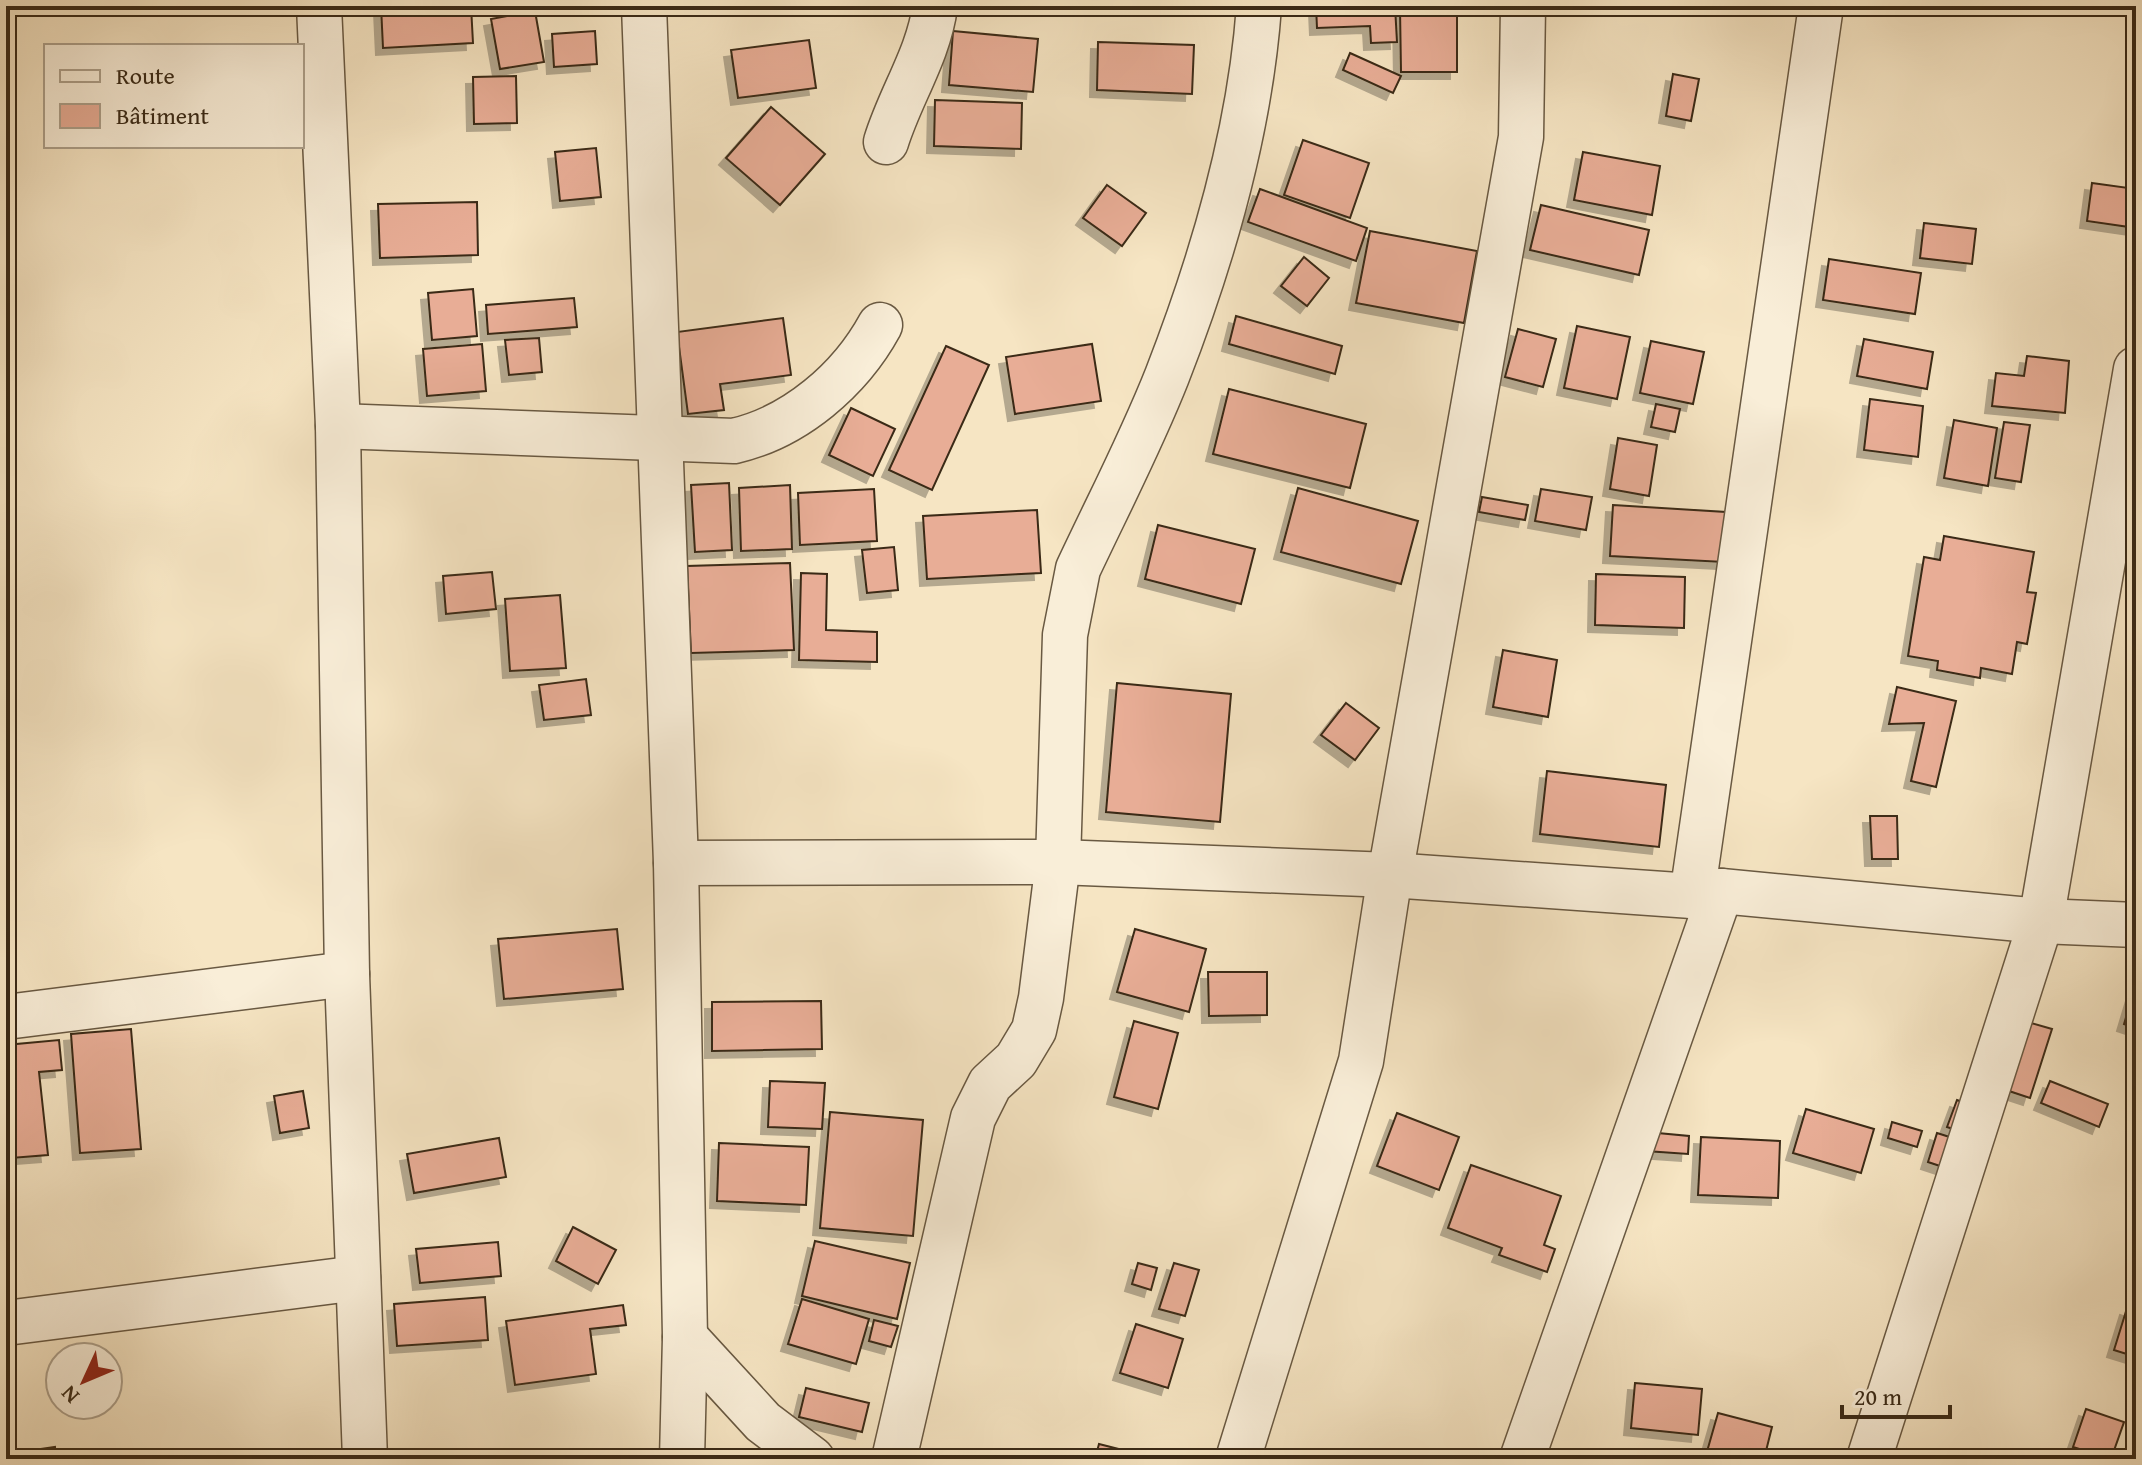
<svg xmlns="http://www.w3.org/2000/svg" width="2142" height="1465" font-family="'Gentium Book Plus',serif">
<defs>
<filter id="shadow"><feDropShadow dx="-7" dy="7" stdDeviation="0" flood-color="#0004"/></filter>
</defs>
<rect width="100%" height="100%" fill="#f6e5c3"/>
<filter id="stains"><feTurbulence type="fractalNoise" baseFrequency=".0025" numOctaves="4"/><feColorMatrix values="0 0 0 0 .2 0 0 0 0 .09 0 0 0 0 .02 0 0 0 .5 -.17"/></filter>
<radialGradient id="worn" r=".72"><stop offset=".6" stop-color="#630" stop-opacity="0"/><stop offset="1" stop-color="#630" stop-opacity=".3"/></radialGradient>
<g fill="#e8ad96" stroke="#3a2a17" stroke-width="2" filter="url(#shadow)">
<path d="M381,6h90l2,37 -90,5z"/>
<path d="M1316,6h79l2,36 -26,1 -1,-17 -53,2z"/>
<path d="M1457,8v64h-56l-1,-63z"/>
<path d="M535,11l9,51 -44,7 -9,-50z"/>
<path d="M595,31l2,33 -43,3 -2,-33z"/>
<path d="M953,31l85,8 -5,53 -84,-7z"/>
<path d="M809,40l7,48 -78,10 -7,-48z"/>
<path d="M1098,42l96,3 -2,49 -95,-4z"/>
<path d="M1350,53l51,23 -8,17 -50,-23z"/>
<path d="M1673,74l26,5 -8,42 -25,-5z"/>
<path d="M516,76l1,47 -43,1 -1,-47z"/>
<path d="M935,100l87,3 -1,46 -87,-3z"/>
<path d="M771,107l54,47 -45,51 -54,-47z"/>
<path d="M1303,140l66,23 -19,55 -66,-23z"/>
<path d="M596,148l5,49 -41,4 -5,-49z"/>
<path d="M1583,152l77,14 -8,49 -78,-15z"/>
<path d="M2092,183l44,6v39l-49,-7z"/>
<path d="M1107,185l39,28 -24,33 -39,-28z"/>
<path d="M1260,189l107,39 -11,33 -108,-39z"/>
<path d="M477,202l1,53 -98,3 -2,-54z"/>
<path d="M1541,205l108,25 -10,45 -109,-25z"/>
<path d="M1924,223l52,6 -4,35 -52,-6z"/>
<path d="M1370,231l107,20 -13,72 -108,-20z"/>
<path d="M1304,257l25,21 -22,28 -26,-20z"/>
<path d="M1829,259l92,14 -6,41 -92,-14z"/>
<path d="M473,289l4,47 -45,4 -4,-47z"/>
<path d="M574,298l3,29 -89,7 -2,-29z"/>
<path d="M1236,316l106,30 -7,28 -106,-30z"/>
<path d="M783,318l8,57 -71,9 4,26 -36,4 -11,-82z"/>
<path d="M1577,326l53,11 -13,62 -53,-11z"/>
<path d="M1518,329l38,10 -13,48 -38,-10z"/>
<path d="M539,338l3,34 -33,3 -4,-35z"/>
<path d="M1864,339l69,13 -6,37 -70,-13z"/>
<path d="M1651,341l53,11 -11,52 -53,-11z"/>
<path d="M482,344l4,47 -59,5 -4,-47z"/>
<path d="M1092,344l9,57 -86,13 -9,-57z"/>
<path d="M946,346l43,19 -57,125 -43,-20z"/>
<path d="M2027,356l42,5 -4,52 -73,-7 4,-33 28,3z"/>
<path d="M1229,389l137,35 -16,64 -137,-34z"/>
<path d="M1870,399l53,7 -5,51 -54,-7z"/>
<path d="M1656,404l24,5 -5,23 -24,-5z"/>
<path d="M851,408l44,21 -22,47 -44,-21z"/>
<path d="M1954,420l43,8 -9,58 -44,-8z"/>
<path d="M2004,422l26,3 -9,57 -26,-4z"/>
<path d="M1618,438l39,7 -8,51 -39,-7z"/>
<path d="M729,483l3,67 -37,2 -4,-67z"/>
<path d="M790,485l2,64 -51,2 -2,-63z"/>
<path d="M1298,488l120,33 -17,63 -120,-32z"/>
<path d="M874,489l3,52 -77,4 -2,-52z"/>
<path d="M1541,489l51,8 -6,33 -51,-9z"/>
<path d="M1482,497l46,8 -3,15 -46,-8z"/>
<path d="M1613,505l113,7 -2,50 -114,-6z"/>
<path d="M1037,510l4,63 -114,6 -4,-63z"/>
<path d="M1158,525l97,24 -14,55 -96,-25z"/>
<path d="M1944,536l90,16 -7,40 9,1 -9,51 -10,-2 -5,32 -31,-6 -1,10 -43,-8 1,-9 -30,-5 16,-99 16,3z"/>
<path d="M894,547l4,43 -31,3 -5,-43z"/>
<path d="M790,563l4,87 -103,3 -4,-87z"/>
<path d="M492,572l4,37 -50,5 -3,-38z"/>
<path d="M801,573l26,1 -1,56 51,2v30l-78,-2z"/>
<path d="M1596,574l89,3 -1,51 -89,-3z"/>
<path d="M560,595l6,73 -56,3 -5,-72z"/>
<path d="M1503,650l54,10 -9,57 -55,-10z"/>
<path d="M586,679l5,36 -47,5 -5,-35z"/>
<path d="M1117,683l114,11 -11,128 -114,-10z"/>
<path d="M1897,687l59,14 -20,86 -25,-6 13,-58 -35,1z"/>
<path d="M1346,703l33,25 -24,32 -34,-25z"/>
<path d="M1547,771l119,14 -7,62 -119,-13z"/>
<path d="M1870,816h27l1,43h-26z"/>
<path d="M617,929l6,60 -119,10 -6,-60z"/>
<path d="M1135,929l71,20 -17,63 -72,-20z"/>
<path d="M1208,972h59v43l-58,1z"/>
<path d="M2136,984v44l-12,-4z"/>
<path d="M821,1001l1,48 -110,2v-49z"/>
<path d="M1134,1021l44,12 -20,76 -44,-12z"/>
<path d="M2031,1023l21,6 -22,69 -21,-7z"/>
<path d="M131,1029l10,120 -61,4 -9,-119z"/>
<path d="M59,1040l3,30 -23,2 9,83 -37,3 -5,-113z"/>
<path d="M770,1081l55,2 -3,46 -54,-2z"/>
<path d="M2050,1081l58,23 -9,23 -58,-24z"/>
<path d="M303,1091l6,37 -29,5 -6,-37z"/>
<path d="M1957,1100l16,6 -10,26 -16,-5z"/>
<path d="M1806,1109l68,20 -13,44 -68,-20z"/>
<path d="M830,1112l93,8 -10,116 -93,-8z"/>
<path d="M1397,1113l62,24 -20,53 -62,-24z"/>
<path d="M1892,1122l30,9 -5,16 -29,-9z"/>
<path d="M1647,1132l42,4 -1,18 -42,-3z"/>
<path d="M1937,1133l22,7 -10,29 -21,-7z"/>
<path d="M1701,1137l79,4 -2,57 -80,-3z"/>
<path d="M499,1138l7,39 -92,16 -7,-39z"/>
<path d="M719,1143l90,4 -3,58 -89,-4z"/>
<path d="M1471,1165l90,31 -17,49 11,4 -8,23 -48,-17 3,-7 -54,-20z"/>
<path d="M573,1227l43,23 -18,34 -42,-23z"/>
<path d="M815,1241l95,22 -13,56 -95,-23z"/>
<path d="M498,1242l3,34 -81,7 -4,-34z"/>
<path d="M1138,1263l19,5 -6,22 -19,-6z"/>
<path d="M1174,1263l25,7 -14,46 -26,-7z"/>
<path d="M485,1297l3,43 -91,6 -3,-42z"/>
<path d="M802,1299l67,20 -13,45 -68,-20z"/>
<path d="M623,1305l3,20 -36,4 6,45 -81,11 -9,-64z"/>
<path d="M2127,1308l9,3v46l-22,-7z"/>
<path d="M874,1320l24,6 -7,21 -22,-6z"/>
<path d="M1136,1324l47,15 -15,49 -48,-15z"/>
<path d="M1635,1383l67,6 -4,46 -67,-7z"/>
<path d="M806,1388l63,15 -7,29 -63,-15z"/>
<path d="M2086,1409l38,13 -13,37 -38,-12z"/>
<path d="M1718,1413l54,14 -8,32h-41l-17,-4z"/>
<path d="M1099,1444l59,15h-63z"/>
<path d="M55,1447l1,12h-50v-5z"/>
<path d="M504,1450v9h-85v-2z"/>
</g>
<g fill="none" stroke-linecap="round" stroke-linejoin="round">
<g stroke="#695942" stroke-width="47">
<g id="minor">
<path d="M319,6l19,420 9,548 18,485"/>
<path d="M644,6l32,857 9,474 -3,122"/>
<path d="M886,142c14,-46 43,-88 49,-136"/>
<path d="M338,426l396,15c61,-14 116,-61 146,-116"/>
<path d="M676,863l382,-1 332,13 302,21 29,-5 320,30 95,4"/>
<path d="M1692,896l129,-890"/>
<path d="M6,1017l341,-43"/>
<path d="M6,1323l352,-45"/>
<path d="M685,1337l78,85 49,37"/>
<path d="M894,1459l79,-341 17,-34 26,-24 18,-30 7,-32 17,-136 7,-227 13,-66c30,-64 63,-127 89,-193 46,-118 83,-244 92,-370"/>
<path d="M1238,1459l123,-398 29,-186 131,-738 2,-131"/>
<path d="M1522,1459l199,-568"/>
<path d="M1869,1459l172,-538 95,-552"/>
</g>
</g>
<use href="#minor" stroke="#f9eed8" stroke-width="44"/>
</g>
<rect width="2142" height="1465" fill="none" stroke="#f6e5c3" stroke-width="32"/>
<rect x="8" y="8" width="2126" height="1449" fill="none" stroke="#3a2a17" stroke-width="4"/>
<rect x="16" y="16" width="2110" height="1433" fill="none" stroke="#3a2a17" stroke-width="2"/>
<rect x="44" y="44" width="260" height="104" fill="#f9eed8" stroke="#ada08b" stroke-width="2"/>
<rect x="60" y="70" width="40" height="12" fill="#f9eed8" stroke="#ada08b" stroke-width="2"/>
<text x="116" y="84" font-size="24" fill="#3a2a17">Route</text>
<rect x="60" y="104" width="40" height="24" fill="#e8ad96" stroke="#ada08b" stroke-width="2"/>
<text x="116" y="124" font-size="24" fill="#3a2a17">Bâtiment</text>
<g transform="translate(84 1381) rotate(226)"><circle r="38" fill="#f9eed8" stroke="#ada08b" stroke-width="2"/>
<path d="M0-6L14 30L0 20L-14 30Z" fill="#8f2418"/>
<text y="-12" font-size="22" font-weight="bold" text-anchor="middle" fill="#3a2a17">N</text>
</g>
<path d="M1842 1405v12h108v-12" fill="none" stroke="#3a2a17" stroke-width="4"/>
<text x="1854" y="1405" font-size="24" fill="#3a2a17" stroke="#f9eed8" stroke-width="6" paint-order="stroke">20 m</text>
<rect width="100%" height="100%" filter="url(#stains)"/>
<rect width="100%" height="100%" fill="url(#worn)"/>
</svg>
